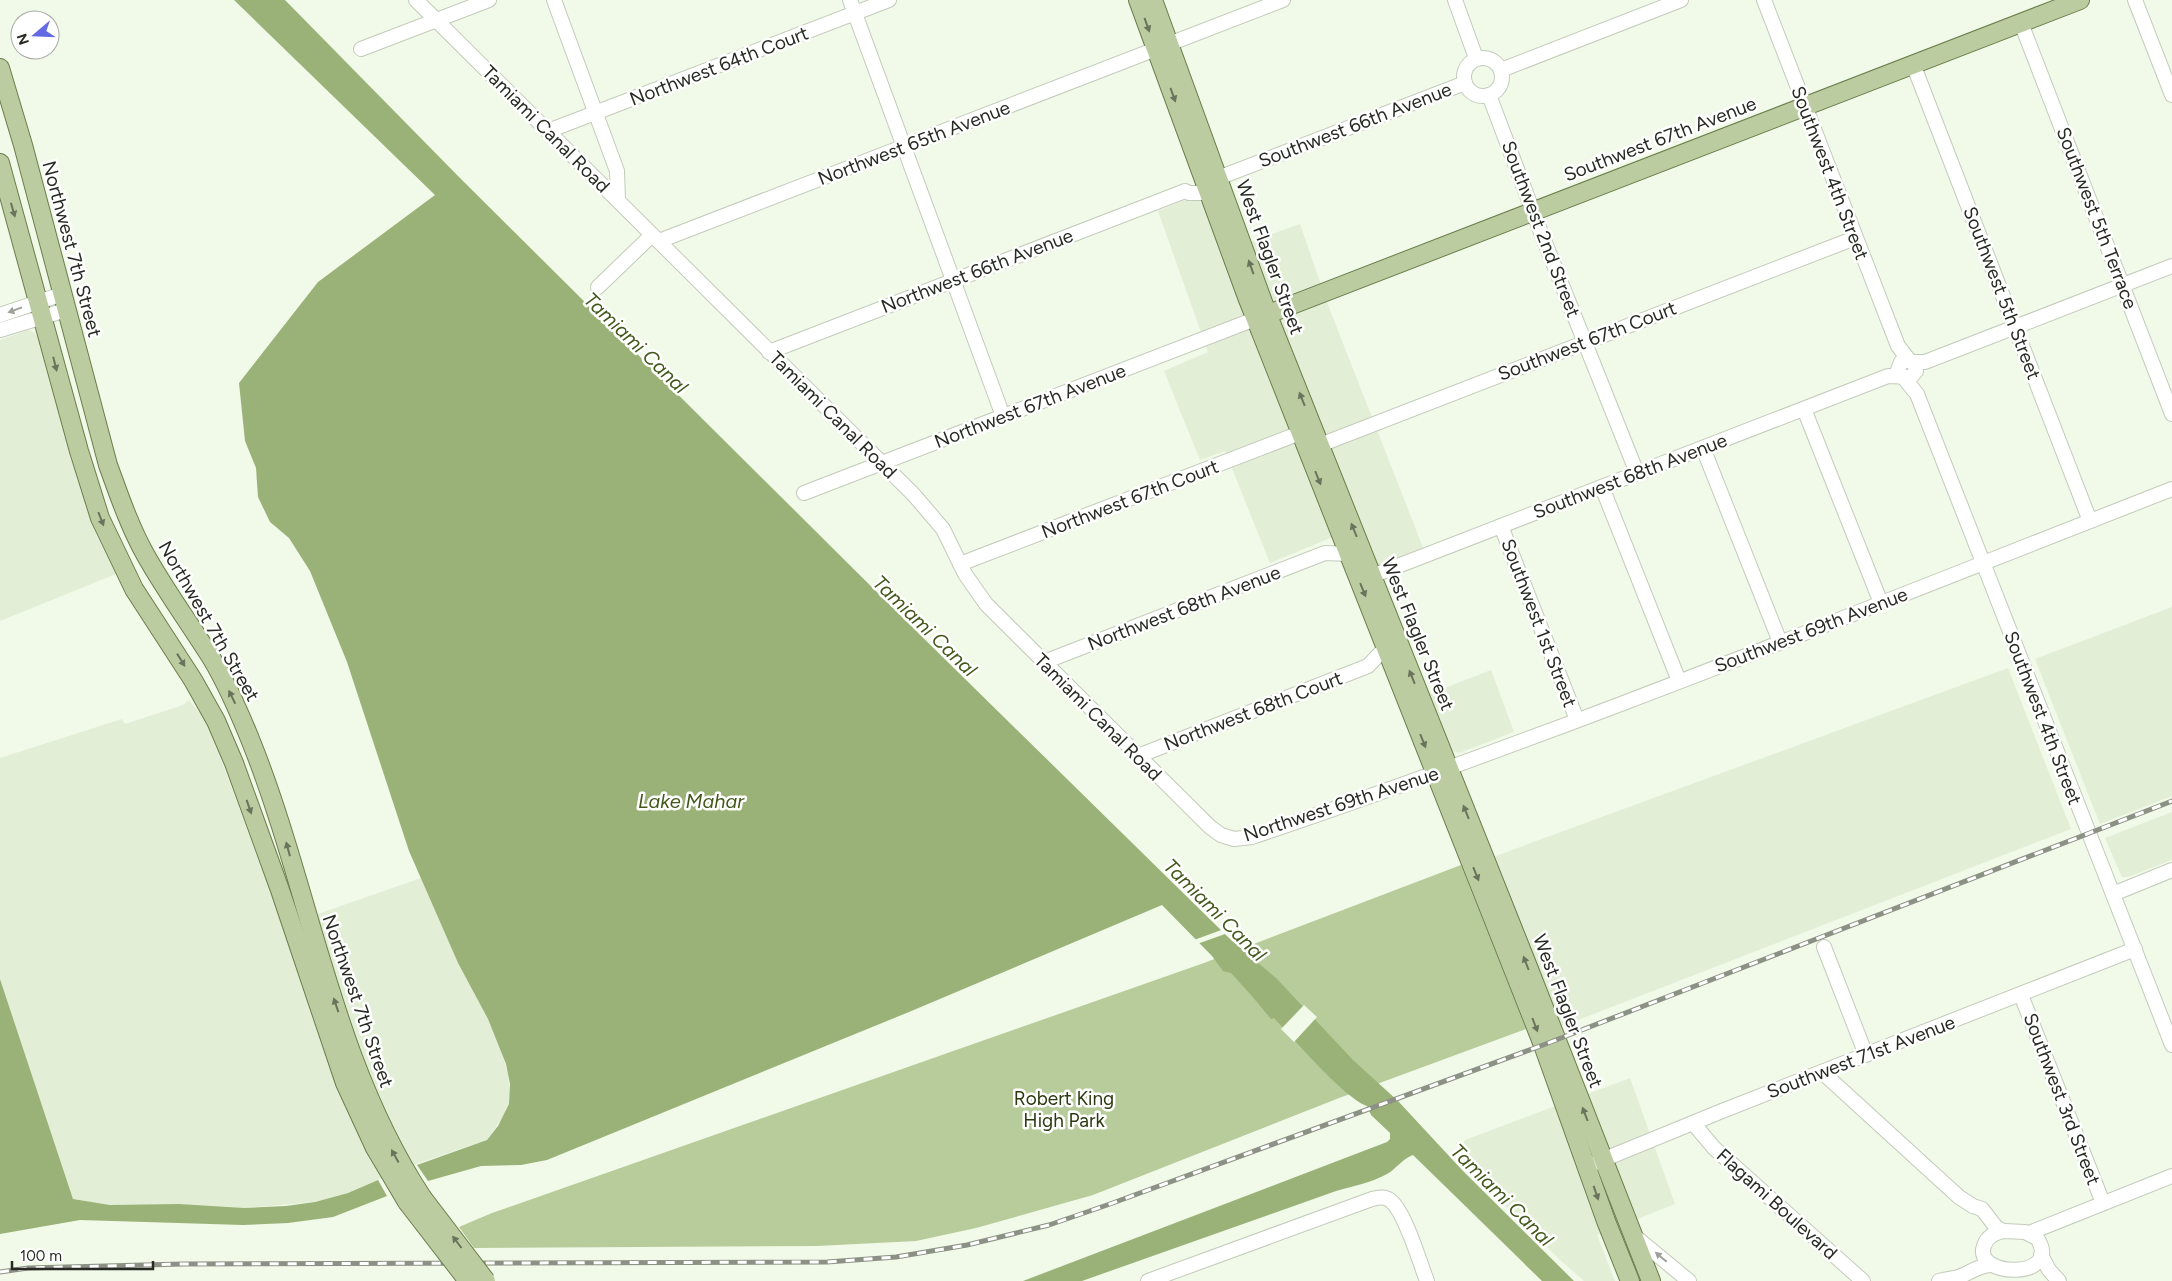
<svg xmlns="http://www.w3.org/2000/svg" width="2172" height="1281" font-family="Figtree,sans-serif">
<rect width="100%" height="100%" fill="#f1f9e8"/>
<g fill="#e3eed6">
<path d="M1190,198l7,1 7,6 18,47 78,-28 28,81 96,245 -44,16 -5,-1 -18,-38 -87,36 -45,-112 -25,9 -36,-89 44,-19 -50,-141z"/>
<path d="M28,330l7,3 4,7 32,119 25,75 20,40 -116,47v-281z"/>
<path d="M2172,607v189l-72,28 -65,-165z"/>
<path d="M2008,668l63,161 -511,198 -67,-170z"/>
<path d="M1491,670l23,62 -55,21 -8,-2 -24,-56z"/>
<path d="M189,700l15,18 15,36 59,158 59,175 12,27 33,64 -34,15 -33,9 -71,6 -134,-3 -37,-6 -73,-220v-221l122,-39 3,5 58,-19z"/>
<path d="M2172,812v48l-44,17h-6l-17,-39z"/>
<path d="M421,878l37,85 30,56 12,28 8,27 2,21 -1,9 -5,11 -17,25 -77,26 -32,-61 -63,-190z"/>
<path d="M1630,1078l45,126 -78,31 18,46h-31l-25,-22 -104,-103 10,-16z"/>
</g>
<path fill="#b7cc9a" d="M1461,865l65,164 -187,69 -246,97 -117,33 -60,13 -99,5 -343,2 -15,-21 33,-14 712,-250z"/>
<g fill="#9ab278">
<path d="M234,0h51l173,176 446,443 325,319 48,41 76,81 45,41 65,70 111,110h-32l-129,-126c-11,4 -17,14 -26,19 -16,9 -34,12 -51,17l-254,90h-59l364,-139 3,-3v-6l-19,-18 -4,-9c-23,-8 -74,-68 -93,-88l-3,1 -20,-24 -20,-22 -8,-2 -11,-15 -50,-51 -253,107 -362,148 -26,5 -40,1 -53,15 -11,-16 70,-25 11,-14 11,-22 1,-20 -4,-20 -18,-45 -30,-56 -49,-112 -62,-189 -37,-91 -21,-33 -19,-16 -12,-25 -2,-29 -11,-27 -6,-58 79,-101 117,-87z"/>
<path d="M0,979l73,220 37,6 69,-1 65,4 42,-2 29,-4 33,-9 30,-13 9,16 -54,21 -45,6 -45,2 -163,-5 -80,14z"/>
</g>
<g fill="#f1f9e8">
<path d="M1224,929l4,4 -31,11 -3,-4z"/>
<path d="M1304,1005l13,12 -23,25 -13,-13z"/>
</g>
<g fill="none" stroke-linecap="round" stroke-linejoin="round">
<g stroke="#c3cbba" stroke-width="16">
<g id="minor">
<path d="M416,0l498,495 29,34 22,45 21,30 224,223 11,8 13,4 18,-2c311,-105 615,-229 920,-348"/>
<path d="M554,0l63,171 1,29"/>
<path d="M850,0l153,416"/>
<path d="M1455,0l21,58"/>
<path d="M1764,0l134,346 11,14"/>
<path d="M2135,0l37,95"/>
<path d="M2021,23l151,391"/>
<path d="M361,49l128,-49"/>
<circle cx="1483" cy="77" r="19"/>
<path d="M1913,64l177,457"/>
<path d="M1501,70l180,-70"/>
<path d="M1489,95l51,135 97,243"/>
<path d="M548,131l341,-131"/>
<path d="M1218,178l247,-95"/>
<path d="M659,241l624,-241"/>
<path d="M598,287l54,-52"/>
<path d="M0,315l62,-21"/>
<path d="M0,330l66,-20"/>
<path d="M769,352l411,-159 5,-2 4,2h20"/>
<path d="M1912,362h13l247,-96"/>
<path d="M1903,377l14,17 255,651"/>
<path d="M1804,409l77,194"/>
<path d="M1320,445l535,-207"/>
<path d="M1703,448l77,194"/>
<path d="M1602,487l77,194"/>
<path d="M804,493l451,-174"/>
<path d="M1501,526l76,194"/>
<path d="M960,564l340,-131"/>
<path d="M1372,576l516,-200 23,1 5,-6 -2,-8 -7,-3 -6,2 -3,8 3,6"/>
<path d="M1044,662l281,-109 24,1"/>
<path d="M1138,756l230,-90 17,-18"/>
<path d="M2113,894l59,-24"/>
<path d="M1824,947l42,108"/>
<path d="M2021,995l82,208"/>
<path d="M1822,1072l137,125 14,9 9,3 14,18 7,4"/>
<path d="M1693,1123l21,25 149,133"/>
<path d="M1595,1163l127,-52 413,-162"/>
<path d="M2004,1231l21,1 12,6c27,42 -65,40 -53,8 3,-10 11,-13 20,-15z"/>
<path d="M2029,1233l143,-57"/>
<path d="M1632,1234l57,47"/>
<path d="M2041,1255l8,15 10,11"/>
<path d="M1148,1281l224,-82c7,-2 14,-3 19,2 14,11 29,62 36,80"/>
<path d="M1939,1281c6,-2 10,-2 16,-3 13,-3 20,-12 36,-13"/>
</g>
</g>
<g stroke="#6a7e4c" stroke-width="20">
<g id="major">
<path d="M1138,0l109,297 296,748 63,176 24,60"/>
<path d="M1153,0l114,313 258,646 126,322"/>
<path d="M0,68l23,77 85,320c11,30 21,60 37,89 20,36 45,70 67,105 15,25 27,53 38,80 61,151 81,320 172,458"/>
<path d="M0,163l79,288 21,67 34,71 59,91 23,41 18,42 46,127 65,193 30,65 32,54"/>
<path d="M1258,318l822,-318"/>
</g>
</g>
<use href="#minor" stroke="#fff" stroke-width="14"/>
<use href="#major" stroke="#bbcda0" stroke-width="18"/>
<g stroke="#8c9185" stroke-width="5">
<path id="rail" d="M0,1272l28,-4 155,-4 644,-2 69,-5 71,-12 82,-20 61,-21 433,-159 629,-244"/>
</g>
<use href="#rail" stroke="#fff" stroke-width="3" stroke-dasharray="9" stroke-linecap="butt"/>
<g stroke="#6a7e4c" stroke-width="20" stroke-linecap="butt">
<g id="major-bridge">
<path d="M422,1197l64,84"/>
<path d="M407,1202l61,79"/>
</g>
</g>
<use href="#major-bridge" stroke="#bbcda0" stroke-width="18"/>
</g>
<defs><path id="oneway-solid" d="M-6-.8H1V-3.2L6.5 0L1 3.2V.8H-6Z" transform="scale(1.25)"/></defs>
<g fill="#6a745c">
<use href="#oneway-solid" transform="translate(1147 25) rotate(70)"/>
<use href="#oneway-solid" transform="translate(1173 95) rotate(70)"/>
<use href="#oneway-solid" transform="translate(13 210) rotate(74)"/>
<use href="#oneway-solid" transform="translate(1251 267) rotate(-110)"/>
<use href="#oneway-solid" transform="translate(55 364) rotate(76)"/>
<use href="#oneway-solid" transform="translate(1302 399) rotate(-112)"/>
<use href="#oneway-solid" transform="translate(1318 478) rotate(68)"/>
<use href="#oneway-solid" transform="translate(101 519) rotate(69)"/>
<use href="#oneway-solid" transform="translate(1354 530) rotate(-112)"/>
<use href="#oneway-solid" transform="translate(1363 590) rotate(68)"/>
<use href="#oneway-solid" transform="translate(181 660) rotate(58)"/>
<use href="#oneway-solid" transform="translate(1412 677) rotate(-112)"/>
<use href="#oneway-solid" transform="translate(232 697) rotate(-116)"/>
<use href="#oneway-solid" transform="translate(1423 741) rotate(68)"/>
<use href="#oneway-solid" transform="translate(249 807) rotate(71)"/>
<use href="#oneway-solid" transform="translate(1466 812) rotate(-112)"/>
<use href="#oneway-solid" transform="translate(288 849) rotate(-105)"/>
<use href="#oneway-solid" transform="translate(1476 874) rotate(68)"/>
<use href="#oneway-solid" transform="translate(1526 963) rotate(-111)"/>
<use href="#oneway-solid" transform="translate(336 1005) rotate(-109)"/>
<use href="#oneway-solid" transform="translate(1535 1025) rotate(69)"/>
<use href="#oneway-solid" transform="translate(1585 1114) rotate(-111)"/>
<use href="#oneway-solid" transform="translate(395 1156) rotate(-119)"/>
<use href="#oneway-solid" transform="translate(1596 1193) rotate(71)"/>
<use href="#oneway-solid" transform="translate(457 1242) rotate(-127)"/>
</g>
<g fill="#9ea09c">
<use href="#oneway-solid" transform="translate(15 310) rotate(160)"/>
<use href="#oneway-solid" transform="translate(1661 1257) rotate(-140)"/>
</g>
<g text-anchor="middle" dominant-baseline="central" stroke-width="5" stroke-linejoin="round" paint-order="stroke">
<g font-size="19" fill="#282b24" stroke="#fff">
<text transform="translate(719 66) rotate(-21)">Northwest 64th Court</text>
<text transform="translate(1355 125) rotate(-21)">Southwest 66th Avenue</text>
<text transform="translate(546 129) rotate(45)">Tamiami Canal Road</text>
<text transform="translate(1660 139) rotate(-21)">Southwest 67th Avenue</text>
<text transform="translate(914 143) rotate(-21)">Northwest 65th Avenue</text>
<text transform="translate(1830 173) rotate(69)">Southwest 4th Street</text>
<text transform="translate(2097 218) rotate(69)">Southwest 5th Terrace</text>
<text transform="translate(1541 229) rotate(69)">Southwest 2nd Street</text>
<text transform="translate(72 249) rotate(75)">Northwest 7th Street</text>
<text transform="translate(1270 257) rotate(70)">West Flagler Street</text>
<text transform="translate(977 271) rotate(-21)">Northwest 66th Avenue</text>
<text transform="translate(2002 293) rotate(69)">Southwest 5th Street</text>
<text transform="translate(1587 341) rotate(-21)">Southwest 67th Court</text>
<text transform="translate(1030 406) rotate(-21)">Northwest 67th Avenue</text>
<text transform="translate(833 415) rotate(45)">Tamiami Canal Road</text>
<text transform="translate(1630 476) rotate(-21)">Southwest 68th Avenue</text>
<text transform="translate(1130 499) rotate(-21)">Northwest 67th Court</text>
<text transform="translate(1184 608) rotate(-21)">Northwest 68th Avenue</text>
<text transform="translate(209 621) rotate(60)">Northwest 7th Street</text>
<text transform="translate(1539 623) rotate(69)">Southwest 1st Street</text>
<text transform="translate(1811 630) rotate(-21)">Southwest 69th Avenue</text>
<text transform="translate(1418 634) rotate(68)">West Flagler Street</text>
<text transform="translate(1253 711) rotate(-21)">Northwest 68th Court</text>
<text transform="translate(1098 717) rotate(45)">Tamiami Canal Road</text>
<text transform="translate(2043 718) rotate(69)">Southwest 4th Street</text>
<text transform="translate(1341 804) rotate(-18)">Northwest 69th Avenue</text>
<text transform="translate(358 1001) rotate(71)">Northwest 7th Street</text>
<text transform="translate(1568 1011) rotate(69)">West Flagler Street</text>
<text transform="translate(1861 1057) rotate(-21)">Southwest 71st Avenue</text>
<text transform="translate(2062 1099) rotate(69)">Southwest 3rd Street</text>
<text transform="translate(1777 1204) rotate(42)">Flagami Boulevard</text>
</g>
<g font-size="19" fill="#2b3a0f" stroke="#fff">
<text x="1064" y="1098">Robert King<tspan x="1064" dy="22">High Park</tspan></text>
</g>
<g font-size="20" font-style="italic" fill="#43591b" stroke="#fff">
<text transform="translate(636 343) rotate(44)">Tamiami Canal</text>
<text transform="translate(925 626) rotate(44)">Tamiami Canal</text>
<text x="691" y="801">Lake Mahar</text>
<text transform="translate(1215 910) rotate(45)">Tamiami Canal</text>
<text transform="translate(1502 1195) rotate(45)">Tamiami Canal</text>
</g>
</g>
<g transform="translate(35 35) rotate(251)"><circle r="24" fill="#ffffff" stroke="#a9aaa7"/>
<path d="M0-4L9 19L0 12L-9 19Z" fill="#636ae3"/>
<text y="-8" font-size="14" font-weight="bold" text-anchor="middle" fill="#282b24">N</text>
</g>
<path d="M12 1261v8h141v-8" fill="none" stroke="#282b24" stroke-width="2.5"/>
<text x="20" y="1261" font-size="15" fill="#282b24" stroke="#ffffff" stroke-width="4" paint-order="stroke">100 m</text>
</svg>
